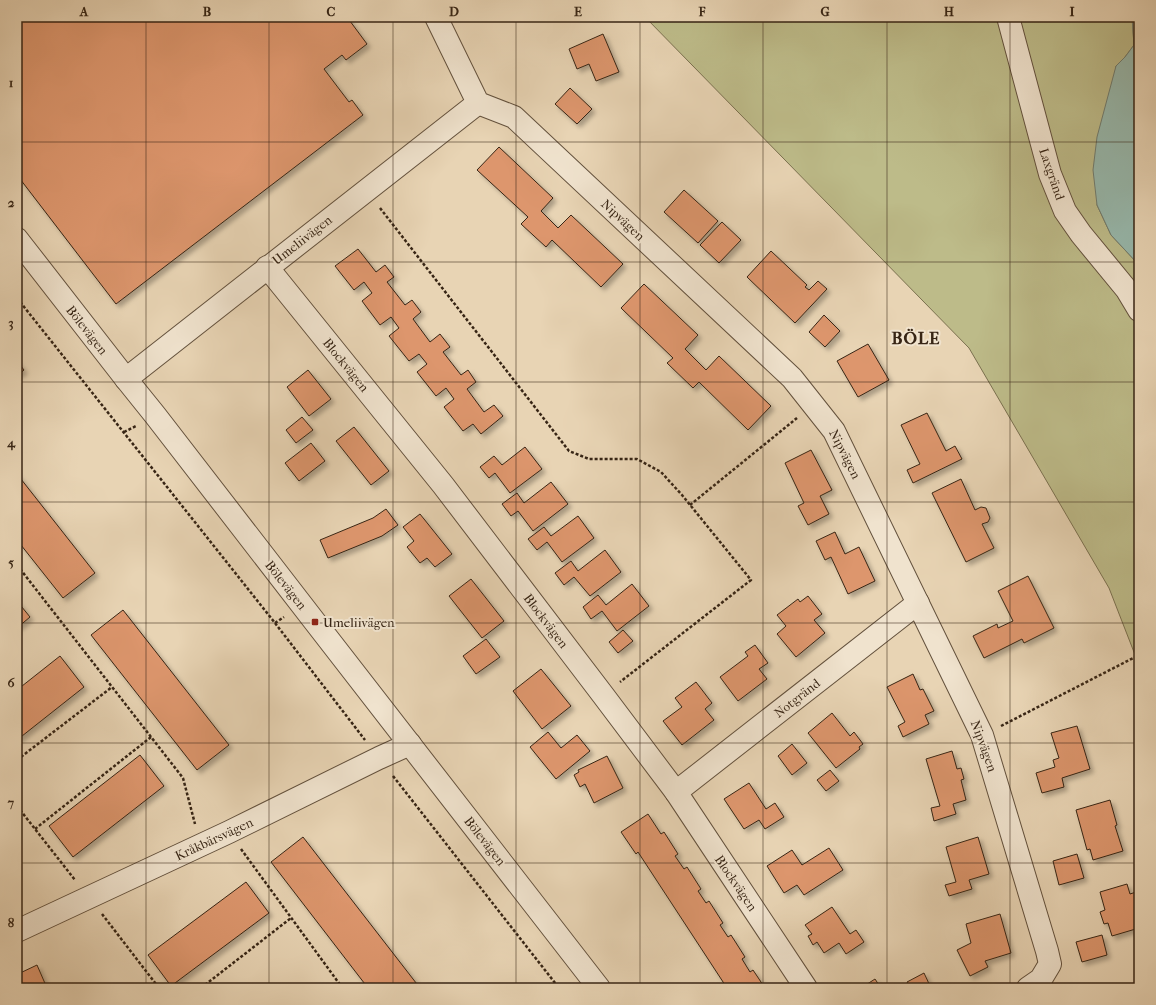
<svg xmlns="http://www.w3.org/2000/svg" width="1156" height="1005" font-family="'IM FELL French Canon',serif">
<defs>
<filter id="shadow"><feDropShadow dx="3.5" dy="3.5" stdDeviation="2" flood-color="#0004"/></filter>
</defs>
<rect width="100%" height="100%" fill="#e8d4b4"/>
<filter id="stains"><feTurbulence type="fractalNoise" baseFrequency=".005" numOctaves="4"/><feColorMatrix values="0 0 0 0 .2 0 0 0 0 .09 0 0 0 0 .02 0 0 0 .5 -.17"/></filter>
<radialGradient id="worn" r=".72"><stop offset=".6" stop-color="#630" stop-opacity="0"/><stop offset="1" stop-color="#630" stop-opacity=".3"/></radialGradient>
<path fill="#bdbb89" stroke="#7a704f" d="M645,17h487l2,28 -9,12 -9,9 -19,139 14,30 28,30v400l-30,-77 -140,-240z"/>
<path fill="#97b8ac" stroke="#717d70" d="M1132,17h7v248l-28,-30 -14,-30 -4,-35 4,-33 19,-71 9,-9 9,-12z"/>
<g fill="#dd966d" stroke="#372515" filter="url(#shadow)">
<path d="M17,17h267l1,1 1,-1h61l20,27 -21,16 -4,-5 -18,14 25,33 3,-2 11,15 -247,189 -99,-129z"/>
<path d="M603,34l16,38 -23,9 -7,-17 -12,5 -8,-20z"/>
<path d="M570,88l22,21 -15,15 -22,-20z"/>
<path d="M499,147l54,51 -12,13 17,17 13,-13 52,49 -22,23 -49,-47 -6,7 -25,-23 7,-7 -51,-47z"/>
<path d="M684,190l34,31 -20,22 -34,-31z"/>
<path d="M722,222l19,18 -22,23 -19,-18z"/>
<path d="M358,249l18,23 9,-7 9,12 -7,5 18,23 7,-5 9,12 -8,7 17,23 10,-8 10,13 -7,5 18,23 7,-5 8,12 -9,7 17,23 10,-7 9,11 -22,18 -8,-10 -10,7 -19,-24 10,-8 -8,-11 -10,8 -19,-24 10,-8 -8,-10 -10,7 -20,-25 10,-8 -8,-11 -11,8 -18,-24 10,-8 -8,-11 -10,8 -19,-24z"/>
<path d="M771,251l36,34 -2,2 4,3 9,-9 9,8 -32,34 -48,-46z"/>
<path d="M644,284l54,51 -13,14 21,21 13,-14 52,50 -23,24 -49,-48 -6,6 -26,-25 6,-5 -52,-50z"/>
<path d="M824,315l16,16 -15,16 -16,-15z"/>
<path d="M868,344l21,36 -31,17 -21,-36z"/>
<path d="M17,361l7,9 -7,6z"/>
<path d="M308,370l23,29 -22,17 -22,-29z"/>
<path d="M927,413l19,38 9,-5 7,13 -49,24 -6,-13 13,-6 -19,-39z"/>
<path d="M302,417l11,13 -17,13 -10,-13z"/>
<path d="M354,427l35,44 -18,14 -35,-44z"/>
<path d="M311,443l14,18 -26,20 -14,-18z"/>
<path d="M525,447l17,22 -32,24 -15,-20 -6,5 -9,-11 14,-11 8,9z"/>
<path d="M811,450l21,40 -12,6 9,18 -21,11 -10,-19 6,-3 -19,-40z"/>
<path d="M17,474l78,99 -32,25 -46,-58z"/>
<path d="M961,479l14,31 6,-3 5,1 4,10 -2,4 -6,2 12,24 -28,14 -34,-69z"/>
<path d="M551,482l17,22 -35,27 -15,-20 -7,5 -9,-12 15,-11 7,10z"/>
<path d="M386,509l12,16 -16,11 -54,22 -8,-18 53,-22z"/>
<path d="M420,514l32,40 -17,13 -8,-9 -7,5 -13,-16 7,-6 -11,-14z"/>
<path d="M578,516l16,22 -32,24 -15,-20 -10,8 -9,-11 16,-12 7,9z"/>
<path d="M835,532l10,22 14,-7 16,34 -27,13 -17,-37 -6,3 -9,-19z"/>
<path d="M605,550l16,22 -31,24 -16,-19 -10,8 -9,-12 16,-12 7,10z"/>
<path d="M1028,576l26,52 -30,15 -2,-4 -38,19 -11,-22 24,-12 1,4 15,-7 -15,-30z"/>
<path d="M471,579l33,42 -22,17 -33,-42z"/>
<path d="M632,584l17,22 -32,25 -15,-20 -11,8 -8,-12 15,-12 8,10z"/>
<path d="M808,596l14,18 -8,6 11,13 -29,24 -19,-23 9,-8 -9,-11 21,-16 2,3z"/>
<path d="M17,601l13,16 -13,11z"/>
<path d="M123,610l106,135 -32,25 -106,-135z"/>
<path d="M623,630l10,11 -15,12 -9,-11z"/>
<path d="M486,639l14,18 -24,17 -13,-18z"/>
<path d="M755,645l13,18 -9,6 8,10 -29,22 -18,-24 28,-21 -3,-4z"/>
<path d="M60,656l24,31 -67,53v-50z"/>
<path d="M541,669l30,37 -29,23 -29,-38z"/>
<path d="M913,674l7,16 3,-1 11,22 -9,4 4,9 -26,13 -5,-11 7,-4 -18,-35z"/>
<path d="M696,682l16,21 -7,6 9,11 -32,25 -19,-24 19,-14 -7,-9z"/>
<path d="M832,713l18,23 4,-4 9,12 -4,3 1,2 -24,19 -28,-35z"/>
<path d="M1077,726l13,43 -28,9 2,9 -22,6 -6,-20 19,-6 -2,-7 6,-2 -8,-25z"/>
<path d="M548,732l13,16 16,-13 13,16 -34,28 -26,-32z"/>
<path d="M792,744l15,19 -15,12 -14,-19z"/>
<path d="M952,751l5,18 4,-1 3,11 -3,1 5,20 -13,4 3,10 -22,7 -3,-13 9,-2 -14,-47z"/>
<path d="M140,755l24,31 -91,71 -24,-31z"/>
<path d="M607,756l16,32 -29,15 -9,-19 -5,3 -6,-12 5,-3 -1,-2z"/>
<path d="M830,770l9,11 -13,10 -9,-11z"/>
<path d="M749,783l17,26 9,-6 9,14 -19,12 -6,-9 -15,9 -20,-30z"/>
<path d="M1110,800l7,25 -2,1 8,25 -30,9 -3,-11 -3,1 -11,-40z"/>
<path d="M648,814l13,20 3,-2 14,22 -3,2 9,13 3,-2 14,22 -3,2 8,12 3,-2 14,22 -3,2 8,12 3,-2 14,22 -3,2 8,13 3,-2 12,18h-38l-89,-136 -2,2 -15,-22z"/>
<path d="M303,837l117,151h-52l-97,-126z"/>
<path d="M978,837l11,37 -20,6 3,9 -23,7 -4,-11 11,-3 -10,-35z"/>
<path d="M829,848l14,22 -39,25 -7,-10 -13,8 -17,-27 25,-16 10,15z"/>
<path d="M1077,854l7,24 -25,7 -6,-24z"/>
<path d="M246,882l23,31 -98,73 -23,-31z"/>
<path d="M1127,884l3,10 9,-3v26l-2,1 2,10 -27,8 -4,-13 -4,1 -4,-12 5,-2 -5,-18z"/>
<path d="M832,907l18,27 6,-4 8,12 -18,12 -7,-11 -15,10 -7,-11 -4,3 -5,-9 4,-2 -7,-9z"/>
<path d="M1000,914l11,39 -26,8 3,6 -18,9 -13,-26 14,-7 -5,-19z"/>
<path d="M1102,935l5,20 -25,7 -6,-20z"/>
<path d="M37,965l10,23h-23l-6,-14z"/>
<path d="M924,973l7,15h-21l-3,-6z"/>
<path d="M875,979l6,9h-20z"/>
</g>
<g fill="none" stroke-linecap="round" stroke-linejoin="round">
<g stroke="#63513d" stroke-width="24">
<g id="minor">
<path d="M436,17l42,86 36,14 278,261 42,53 148,304 65,216 3,13 -9,15 -13,9"/>
<path d="M1008,17l42,157 15,37 16,23 46,56 12,20"/>
<path d="M17,239l109,140 29,36 160,207 284,366"/>
<path d="M267,267l176,218 160,210 73,97 130,196"/>
<path d="M126,379l352,-276"/>
<path d="M676,792l242,-189"/>
<path d="M17,931l212,-99 150,-74 31,-14"/>
</g>
</g>
<g stroke="#372515" stroke-width="2.5" stroke-dasharray="3 2" stroke-linecap="butt">
<path d="M380,208l189,243 20,8h48l24,13 21,23 69,85 -131,102"/>
<path d="M17,298l258,325 90,117"/>
<path d="M124,432l12,-6"/>
<path d="M690,505l107,-87"/>
<path d="M17,565l166,213 12,46"/>
<path d="M275,623l9,-6"/>
<path d="M1001,726l138,-71"/>
<path d="M17,760l95,-73"/>
<path d="M393,776l166,212"/>
<path d="M17,806l58,74"/>
<path d="M35,829l116,-92"/>
<path d="M241,849l100,137 -3,2"/>
<path d="M102,914l57,74"/>
<path d="M201,988l90,-70"/>
</g>
<use href="#minor" stroke="#f0e3ce" stroke-width="22"/>
</g>
<path fill="none" stroke="#372515" stroke-width="1" stroke-opacity="0.55" d="M146,17v971M269,17v971M393,17v971M516,17v971M640,17v971M763,17v971M887,17v971M1010,17v971M17,142h1122M17,262h1122M17,382h1122M17,502h1122M17,623h1122M17,743h1122M17,863h1122"/>
<rect fill="#8f2418" stroke="#f0e3ce" stroke-width="1.5" x="311" y="618" width="8" height="8" rx="2"/>
<g text-anchor="middle" dominant-baseline="central" stroke-width="4" stroke-linejoin="round" paint-order="stroke">
<g font-size="13" fill="#372515" stroke="#f0e3ce">
<text transform="translate(1052 174) rotate(71)">Laxgränd</text>
<text transform="translate(623 220) rotate(43)">Nipvägen</text>
<text transform="translate(302 240) rotate(-38)">Umeliivägen</text>
<text transform="translate(87 330) rotate(52)">Bölevägen</text>
<text transform="translate(346 365) rotate(51)">Blockvägen</text>
<text transform="translate(845 454) rotate(63)">Nipvägen</text>
<text transform="translate(286 585) rotate(52)">Bölevägen</text>
<text transform="translate(546 621) rotate(53)">Blockvägen</text>
<text transform="translate(797 698) rotate(-38)">Notgränd</text>
<text transform="translate(984 746) rotate(70)">Nipvägen</text>
<text transform="translate(214 839) rotate(-25)">Kråkbärsvägen</text>
<text transform="translate(485 841) rotate(52)">Bölevägen</text>
<text transform="translate(736 883) rotate(56)">Blockvägen</text>
</g>
<g font-size="13" fill="#372515" stroke="#f0e3ce" text-anchor="start">
<text x="323" y="622">Umeliivägen</text>
</g>
<g font-size="17" font-weight="bold" letter-spacing="1" fill="#372515" stroke="#f0e3ce">
<text x="916" y="338">BÖLE</text>
</g>
</g>
<rect width="1156" height="1005" fill="none" stroke="#e8d4b4" stroke-width="44"/>
<rect x="22" y="22" width="1112" height="961" fill="none" stroke="#372515" stroke-width="1.5"/>
<g font-size="13" text-anchor="middle" font-weight="bold" fill="#372515">
<text x="84" y="16">A</text>
<text x="207" y="16">B</text>
<text x="331" y="16">C</text>
<text x="454" y="16">D</text>
<text x="578" y="16">E</text>
<text x="702" y="16">F</text>
<text x="825" y="16">G</text>
<text x="949" y="16">H</text>
<text x="1072" y="16">I</text>
<text x="11" y="87">1</text>
<text x="11" y="207">2</text>
<text x="11" y="327">3</text>
<text x="11" y="447">4</text>
<text x="11" y="567">5</text>
<text x="11" y="687">6</text>
<text x="11" y="807">7</text>
<text x="11" y="927">8</text>
</g>
<rect width="100%" height="100%" filter="url(#stains)"/>
<rect width="100%" height="100%" fill="url(#worn)"/>
</svg>
